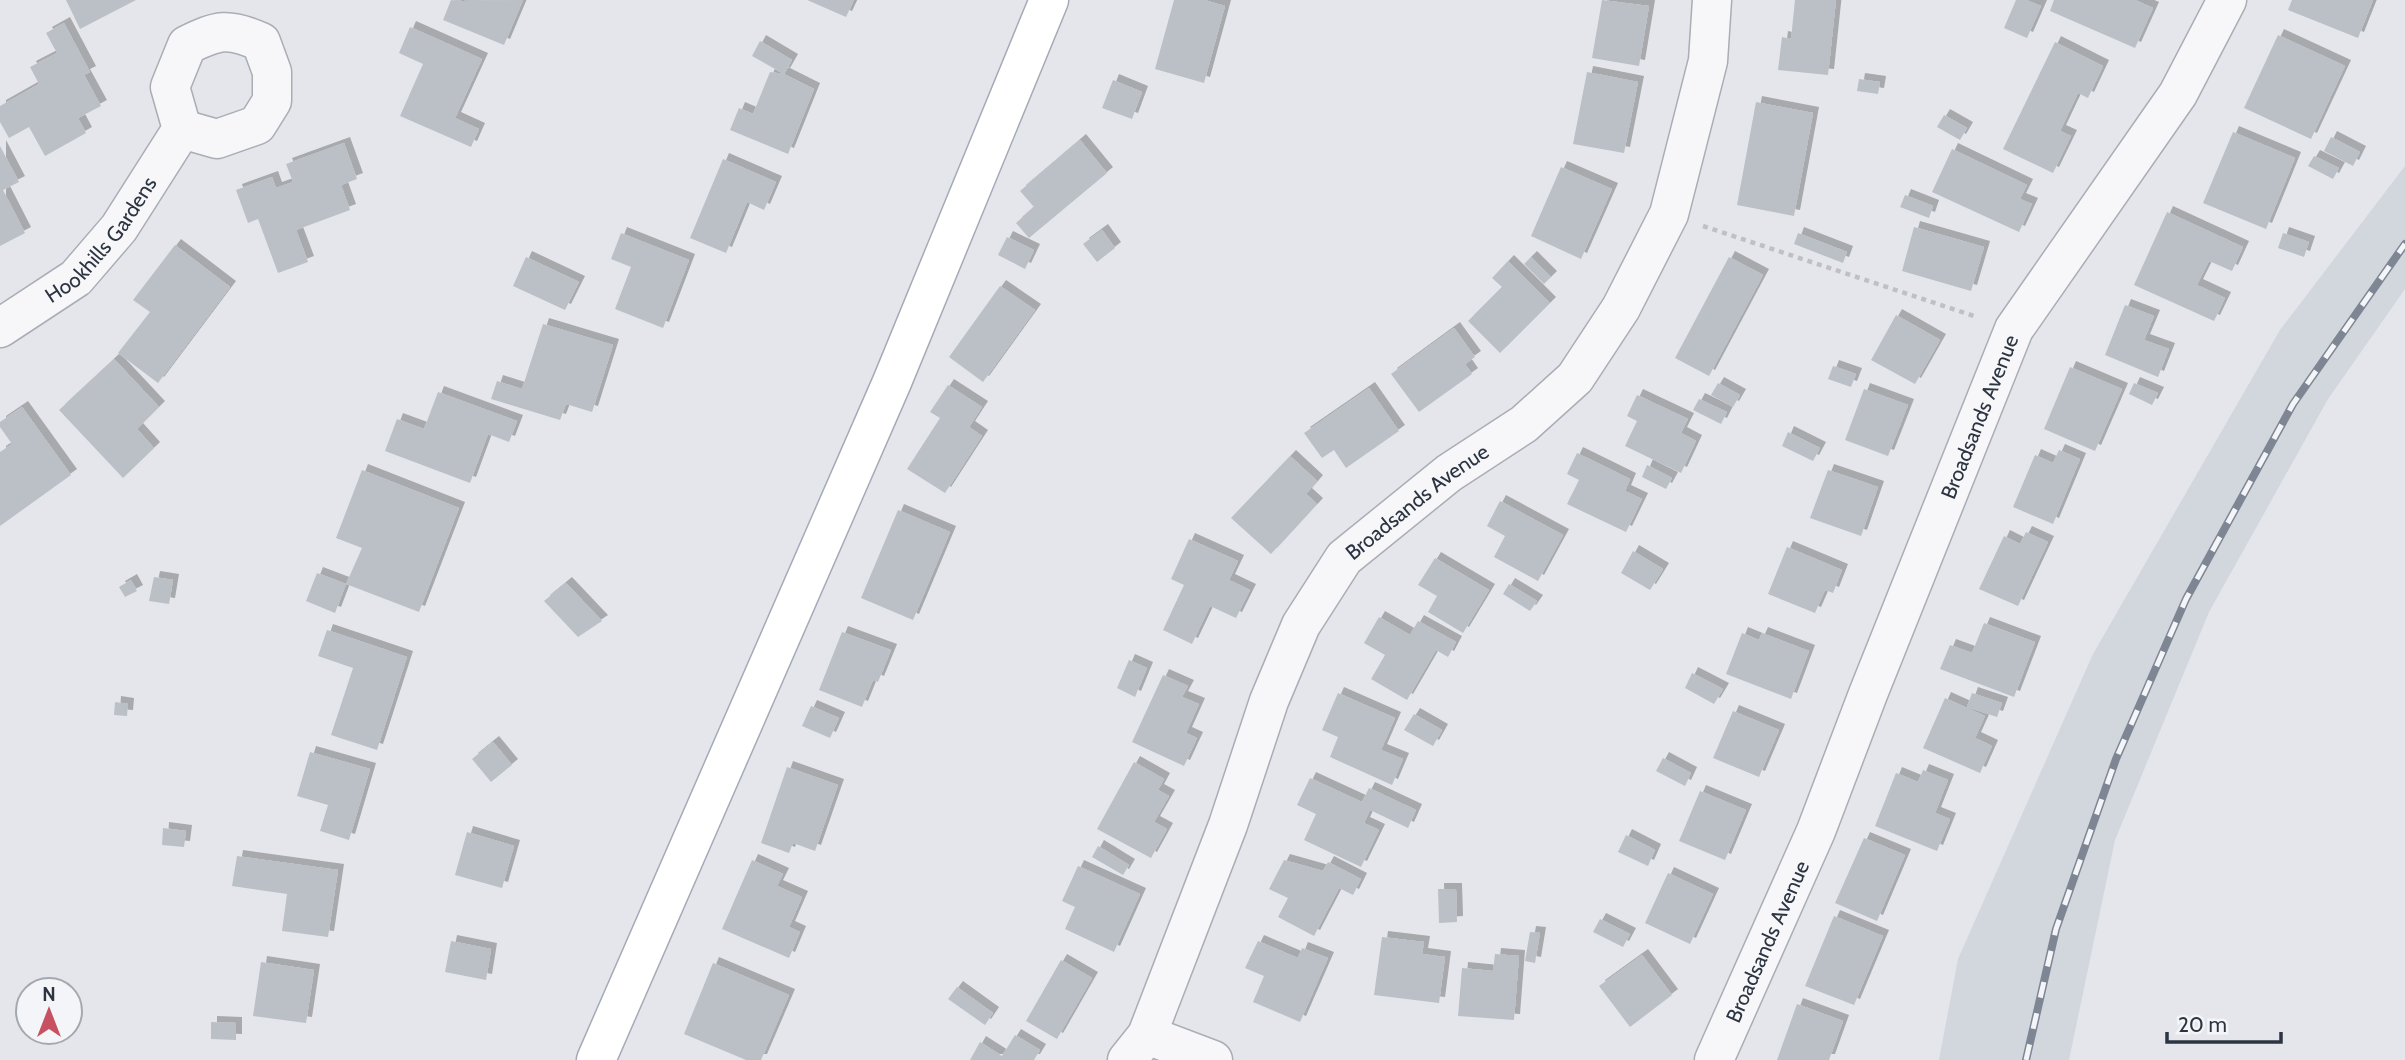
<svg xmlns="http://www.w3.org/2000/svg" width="2405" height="1060" font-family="Cabin,sans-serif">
<defs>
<filter id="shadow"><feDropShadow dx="6" dy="-6" stdDeviation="0" flood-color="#0004"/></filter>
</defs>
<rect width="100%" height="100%" fill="#e4e6eb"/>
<path fill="#d2d6dd" d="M2405,166v123l-77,110 -119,213 -94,228 -46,220h-130l19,-101 135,-305 187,-324z"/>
<g fill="#bbc0c7" filter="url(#shadow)">
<path d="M66,0h70l-56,29z"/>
<path d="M451,0l11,1 61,-1 -19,45 -61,-25z"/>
<path d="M807,0h47l-8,17z"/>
<path d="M1174,0h30l21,6 -21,77 -49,-14z"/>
<path d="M1602,0l47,6 -10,60 -47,-8z"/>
<path d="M1795,0h41l-8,75 -50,-5 4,-33 9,2z"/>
<path d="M2016,0h10l15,6 -14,32 -23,-10z"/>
<path d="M2054,0h81l18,8 -18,40 -85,-37z"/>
<path d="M2292,0h81l-15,38 -70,-28z"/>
<path d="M64,23l26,49 -6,3 17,31 -23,12 8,15 -41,23 -16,-29 -20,11 -9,-16v-16l39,-22 -9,-17 27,-14 -11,-20z"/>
<path d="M410,27l72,32 -27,59 24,11 -8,18 -71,-31 23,-52 -24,-11z"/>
<path d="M2278,35l67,31 -34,73 -67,-31z"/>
<path d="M760,41l32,19 -8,14 -32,-18z"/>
<path d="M2055,42l48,24 -15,32 -10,-5 -18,38 11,5 -18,37 -50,-24z"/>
<path d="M770,72l14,2 30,15 -26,65 -58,-24 9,-22 14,6z"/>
<path d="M1587,72l51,10 -14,71 -51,-9z"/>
<path d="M1859,79l21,3 -2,12 -21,-3z"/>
<path d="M1113,80l29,12 -10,27 -30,-11z"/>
<path d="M1756,102l57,11 -19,103 -57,-11z"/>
<path d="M1944,115l23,13 -7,12 -23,-13z"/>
<path d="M2233,132l62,26 -29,71 -63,-26z"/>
<path d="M2331,137l29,15 -7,14 -29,-15z"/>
<path d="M1080,140l27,33 -78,65 -13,-15 18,-16 -14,-16z"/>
<path d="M344,143l13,36 -16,6 9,25 -54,20 12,32 -30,11 -20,-54 -10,4 -12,-33 36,-13 4,11 17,-6 -7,-18z"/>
<path d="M0,146l19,36 -16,8 22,43 -25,13z"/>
<path d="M1952,149l75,36 -7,14 12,5 -13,28 -87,-40z"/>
<path d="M2314,156l25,12 -6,11 -25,-13z"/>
<path d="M723,159l53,23 -12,28 -17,-8 -21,51 -36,-15z"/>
<path d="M1561,167l51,22 -31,70 -50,-23z"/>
<path d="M1905,195l28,11 -4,12 -29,-11z"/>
<path d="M2167,212l76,35 -11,24 -23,-10 -12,24 28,13 -11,23 -80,-36z"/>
<path d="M1914,227l70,20 -13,44 -69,-20z"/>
<path d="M1102,230l13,18 -18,14 -14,-18z"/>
<path d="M621,233l68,27 -26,68 -48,-19 16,-42 -20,-8z"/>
<path d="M1798,233l49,19 -4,11 -49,-19z"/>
<path d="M2283,233l26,9 -5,15 -26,-9z"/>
<path d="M1007,237l27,13 -9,19 -27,-14z"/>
<path d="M175,245l55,42 -72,96 -40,-30 32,-41 -17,-12z"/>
<path d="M526,257l53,25 -14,28 -52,-24z"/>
<path d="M1531,257l20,20 -7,7 -20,-20z"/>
<path d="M1729,257l34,18 -54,101 -34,-18z"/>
<path d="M1508,261l42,42 -50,50 -32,-32 34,-34 -10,-9z"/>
<path d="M1000,286l35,24 -52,72 -34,-25z"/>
<path d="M2125,305l29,11 -10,24 25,9 -11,28 -53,-22z"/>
<path d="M1896,315l44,25 -25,44 -44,-24z"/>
<path d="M543,324l70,21 -21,67 -26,-8 -6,16 -69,-21 6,-18 25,8z"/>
<path d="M1454,328l21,29 -10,7 7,10 -53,38 -28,-38z"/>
<path d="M114,359l45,48 -22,22 17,19 -31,30 -64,-68z"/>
<path d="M1833,366l23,8 -5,13 -23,-8z"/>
<path d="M2070,367l52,22 -27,62 -51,-22z"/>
<path d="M1718,383l22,12 -7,12 -22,-12z"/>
<path d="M2134,383l24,10 -6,12 -23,-11z"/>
<path d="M948,385l34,22 -13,20 13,9 -37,57 -38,-24 33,-51 -10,-6z"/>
<path d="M1369,388l30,43 -53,37 -12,-18 -12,8 -18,-25z"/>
<path d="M1864,389l44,16 -20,51 -43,-16z"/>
<path d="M438,392l79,29 -8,21 -21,-8 -18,49 -85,-32 12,-32 27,10z"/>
<path d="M1637,395l51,24 -7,14 15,8 -15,32 -56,-27 12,-25 -10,-5z"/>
<path d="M1699,399l28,13 -6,12 -28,-14z"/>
<path d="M22,407l49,68 -71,51v-74l12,-8 -12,-17v-5z"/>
<path d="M1788,432l32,16 -7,13 -31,-15z"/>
<path d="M2059,450l21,9 -27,65 -40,-17 22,-52 18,8z"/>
<path d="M1577,453l53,26 -5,12 17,8 -16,33 -59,-28 12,-24 -12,-6z"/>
<path d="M1290,456l27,25 -11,13 11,10 -46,50 -40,-36z"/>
<path d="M1647,465l25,13 -6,11 -24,-12z"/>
<path d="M362,470l97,38 -40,104 -73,-28 -11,29 -29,-12 11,-28 29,11 16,-36 -26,-10z"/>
<path d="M1828,470l50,17 -17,49 -51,-18z"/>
<path d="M1500,501l63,34 -25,46 -44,-24 11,-21 -18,-10z"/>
<path d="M898,510l52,22 -37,88 -52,-22z"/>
<path d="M2026,532l22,10 -30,64 -39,-17 25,-53 16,8z"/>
<path d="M1189,539l49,22 -9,19 21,10 -14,28 -26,-12 -18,38 -29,-14 21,-45 -13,-6z"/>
<path d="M1787,547l55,23 -9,23 -8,-3 -10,23 -47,-19z"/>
<path d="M1633,551l30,18 -13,21 -29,-17z"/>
<path d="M1435,558l54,32 -26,43 -35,-21 9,-16 -19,-11z"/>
<path d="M154,577l19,3 -4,24 -20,-3z"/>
<path d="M131,580l6,11 -12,6 -6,-10z"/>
<path d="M566,583l36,38 -24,16 -34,-36z"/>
<path d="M1509,584l28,17 -7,10 -27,-17z"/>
<path d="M1379,617l31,18 8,-14 38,21 -8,15 -12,-7 -29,50 -36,-21 14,-24 -21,-12z"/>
<path d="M1984,623l51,19 -21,55 -74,-28 10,-24 22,8z"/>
<path d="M327,630l80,27 -30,93 -46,-15 22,-67 -35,-12z"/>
<path d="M842,632l49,18 -13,32 -5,-2 -11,27 -43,-17z"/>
<path d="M1742,633l17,7 3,-7 47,18 -18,48 -65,-25z"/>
<path d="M1129,660l18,8 -12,29 -18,-9z"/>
<path d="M1692,673l31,16 -9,15 -29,-16z"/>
<path d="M1163,675l25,11 -6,11 17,7 -13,29 11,5 -13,28 -52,-24z"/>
<path d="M1338,693l57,25 -14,32 22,9 -11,26 -62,-28 8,-20 -16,-7z"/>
<path d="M1972,693l30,10 -5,14 -30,-10z"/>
<path d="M1945,698l40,18 -10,22 17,8 -12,27 -57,-25z"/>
<path d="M115,702l13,2 -1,12 -13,-1z"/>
<path d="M811,706l28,12 -9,20 -28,-12z"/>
<path d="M1733,711l46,19 -20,47 -46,-19z"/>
<path d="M1414,714l28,16 -9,16 -29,-16z"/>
<path d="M493,742l19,23 -21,17 -19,-23z"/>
<path d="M310,752l60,17 -21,71 -29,-9 8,-26 -31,-9z"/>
<path d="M1663,758l28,15 -6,13 -29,-15z"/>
<path d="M1134,762l30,17 -6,11 11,6 -15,26 13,7 -16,29 -54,-29z"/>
<path d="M787,767l51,18 -23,66 -22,-8 -4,10 -28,-10z"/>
<path d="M1923,770l25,10 -13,33 15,6 -13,32 -62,-25 21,-53 22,9z"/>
<path d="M1310,778l52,24 7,-14 47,22 -8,18 -38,-18 -6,13 15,7 -18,37 -57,-27 12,-26 -19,-9z"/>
<path d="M1700,791l46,19 -21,50 -46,-19z"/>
<path d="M163,828l23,3 -2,16 -22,-2z"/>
<path d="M467,832l47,14 -12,42 -47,-13z"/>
<path d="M1626,835l29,15 -7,16 -30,-14z"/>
<path d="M1864,838l41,17 -28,66 -42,-18z"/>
<path d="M1098,846l31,19 -6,10 -31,-18z"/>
<path d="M237,856l101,14 -10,67 -46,-6 5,-37 -55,-8z"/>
<path d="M752,860l31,14 -6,12 25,11 -13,30 11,5 -11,26 -67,-29z"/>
<path d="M1284,860l39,11 5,-9 33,17 -8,16 -14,-7 -25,48 -36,-19 10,-19 -19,-9z"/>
<path d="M1078,866l62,28 -26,58 -49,-23 10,-22 -13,-6z"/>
<path d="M1668,873l45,21 -23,50 -45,-21z"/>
<path d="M1438,889h18l1,33 -18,1z"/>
<path d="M1834,916l49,20 -29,69 -49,-19z"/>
<path d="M1600,919l30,15 -7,13 -30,-15z"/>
<path d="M1530,932l10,1 -5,30 -10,-2z"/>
<path d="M1382,937l42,5 -2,12 23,3 -6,46 -65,-8z"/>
<path d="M451,941l40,8 -5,31 -41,-8z"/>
<path d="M1258,941l40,17 4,-10 26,10 -28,64 -47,-20 11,-26 -19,-8z"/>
<path d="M1495,954l24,2 -5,64 -56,-4 4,-48 31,3z"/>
<path d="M1642,955l30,40 -42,32 -31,-41z"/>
<path d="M1061,960l31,18 -35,61 -31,-18z"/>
<path d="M261,962l53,8 -8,53 -53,-7z"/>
<path d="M713,963l76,32 -28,65h-15l-62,-26z"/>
<path d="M957,987l36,26 -8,12 -37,-26z"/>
<path d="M1797,1004l46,17 -14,39h-52z"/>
<path d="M211,1022l25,1v17l-25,-1z"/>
<path d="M1015,1035l25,15 -6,10h-64l10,-18 22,14z"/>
</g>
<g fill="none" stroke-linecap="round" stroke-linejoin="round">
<g stroke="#a9adb5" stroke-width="41">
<g id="minor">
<path id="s1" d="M0,328l76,-50 43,-50 63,-99 -12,-42 17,-42c31,-15 41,-18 74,-3l11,30v29l-15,24 -40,14 -35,-10"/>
<path d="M1147,1035l66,25"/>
<path id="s2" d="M1127,1060l20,-25 81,-210 41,-124 32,-76 43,-67 105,-85 75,-49 51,-46 46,-70 48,-94 39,-153 4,-61"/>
<path id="s3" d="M1714,1060l102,-229 52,-137 146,-365 164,-235 49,-94"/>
</g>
</g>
<g stroke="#a4abb6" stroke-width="41">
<path id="primary" d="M596,1060l296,-678 157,-382"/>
</g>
<path stroke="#bec0c6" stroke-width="4.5" stroke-dasharray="5 5" stroke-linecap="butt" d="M1703,226l274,91"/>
<use href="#minor" stroke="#f7f7f9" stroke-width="38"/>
<use href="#primary" stroke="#fff" stroke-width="38"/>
<g stroke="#7e8694" stroke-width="8">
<path id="rail" d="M2026,1060l30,-131 60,-170 70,-160 107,-195 112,-160"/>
</g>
<use href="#rail" stroke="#f4f5f8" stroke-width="5" stroke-dasharray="16" stroke-linecap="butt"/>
</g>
<g text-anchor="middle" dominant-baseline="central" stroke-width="6" stroke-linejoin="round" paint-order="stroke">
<g font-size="21" fill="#2c3442" stroke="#f4f5f8">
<text stroke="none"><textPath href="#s1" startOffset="136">Hookhills Gardens</textPath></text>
<text stroke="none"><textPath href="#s3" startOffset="696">Broadsands Avenue</textPath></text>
<text stroke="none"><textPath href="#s2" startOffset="642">Broadsands Avenue</textPath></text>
<text stroke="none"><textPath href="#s3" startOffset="130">Broadsands Avenue</textPath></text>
</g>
</g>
<g transform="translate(49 1011)"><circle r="33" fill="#f4f5f8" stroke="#a4a8af" stroke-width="2"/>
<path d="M0-5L12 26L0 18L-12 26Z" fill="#c65261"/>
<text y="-10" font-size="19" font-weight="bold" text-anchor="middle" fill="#2c3442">N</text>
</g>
<path d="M2167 1032v10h114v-10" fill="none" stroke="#2c3442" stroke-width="3.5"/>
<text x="2178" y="1032" font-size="21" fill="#2c3442" stroke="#f4f5f8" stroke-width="5" paint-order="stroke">20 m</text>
</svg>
